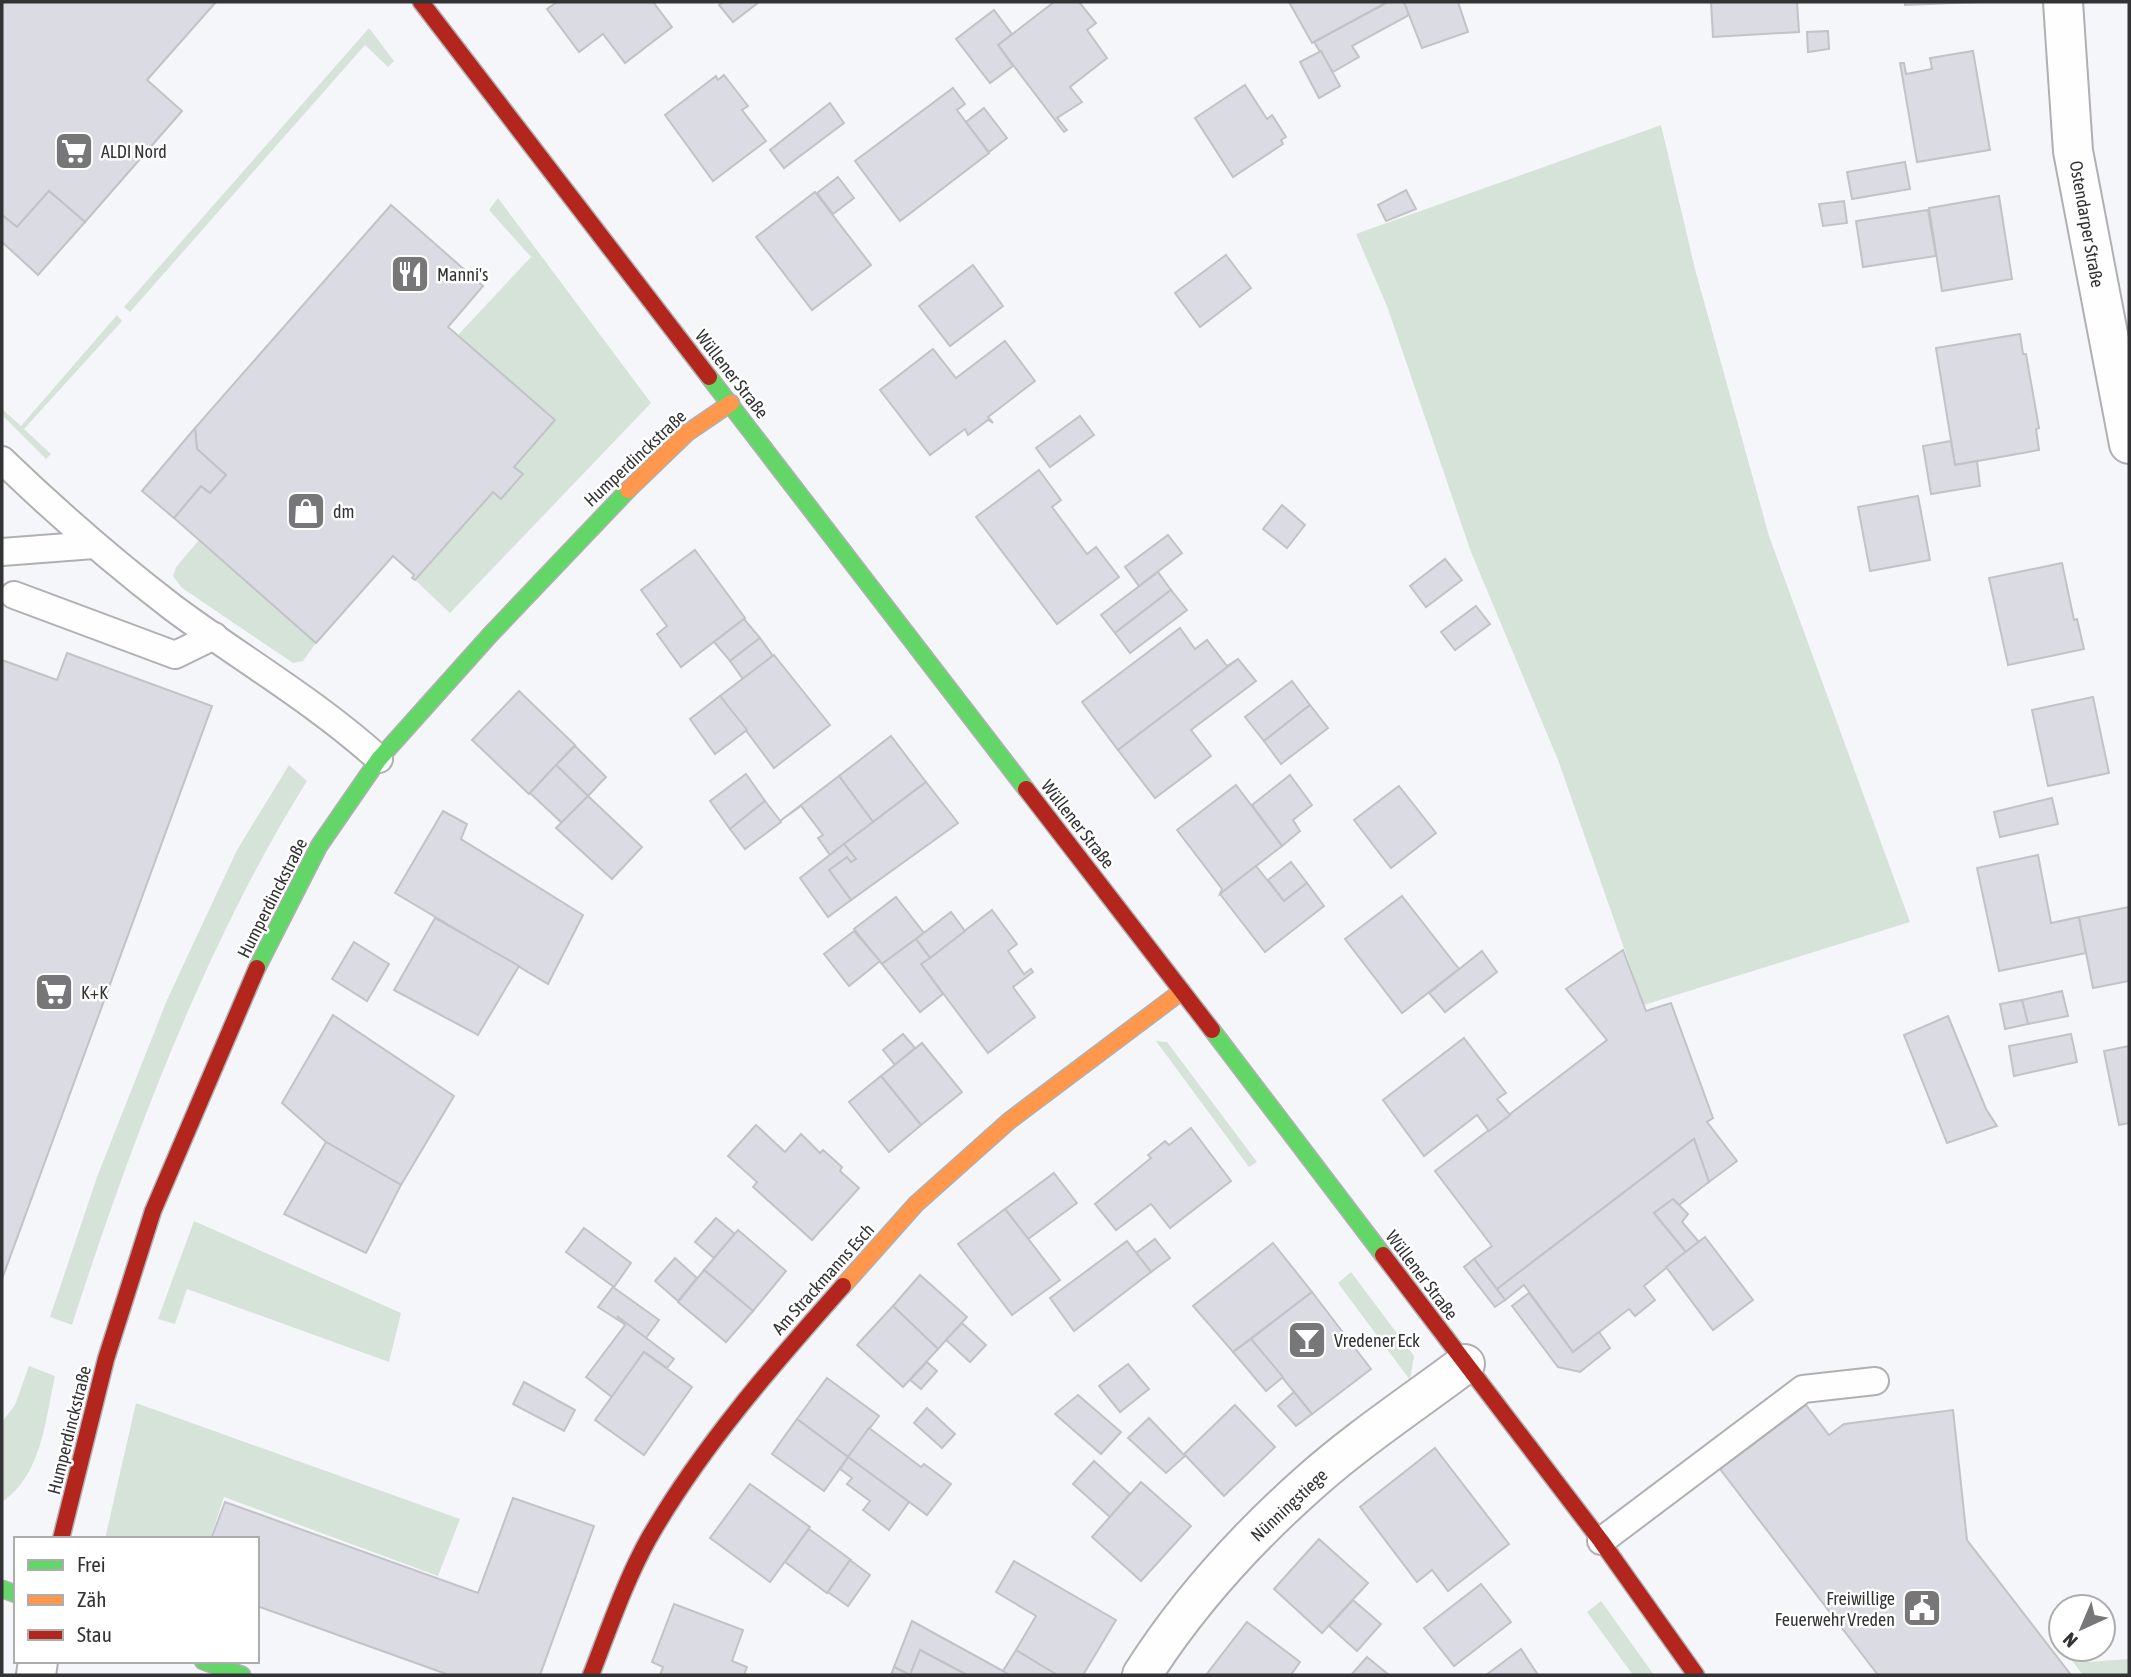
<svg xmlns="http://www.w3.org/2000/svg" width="2131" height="1677" font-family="'Asap Condensed',sans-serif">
<rect width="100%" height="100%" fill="#f5f6fa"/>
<g fill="#d6e3d8">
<path d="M369,28l25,33 -6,6 -23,-22 -235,267 -6,-5z"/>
<path d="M1661,125l34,144 74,267 141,386 -266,83 -86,-245 -87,-208 -84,-246 -31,-72z"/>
<path d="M498,198l153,205 -201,210 -35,-33 78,-88 8,7 22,-25 -9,-7 41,-47 -97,-85 73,-78 -42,-47z"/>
<path d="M117,315l5,6 -98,108 27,25 -5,5 -44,-44v-6l19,17z"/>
<path d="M199,540l117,103 -13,18 -10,2 -111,-75 -9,-12 3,-9z"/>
<path d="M289,765l18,16c-102,163 -176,361 -235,544l-22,-8 47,-140 70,-177 70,-150z"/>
<path d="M1156,1041l11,1 90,120 -8,5z"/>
<path d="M194,1221l207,92 -12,49 -202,-73 -12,35 -17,-5z"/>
<path d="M1351,1272l63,84 -4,24 -72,-97z"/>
<path d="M29,1366l26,10c-10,44 -13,99 -53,126v-80l13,-17z"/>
<path d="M136,1403l324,116 -22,57 -214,-79 -14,42h-105z"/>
<path d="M1601,1601l53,74h-21l-46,-63z"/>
<path d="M2063,1649h24l1,13 41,-3v16h-46z"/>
</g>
<g fill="#dadbe3" stroke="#c2c3c6" stroke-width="2">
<path d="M2,2h214l-69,78 35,31 -97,111 -36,-31 -32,36 -15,-12z"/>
<path d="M557,2h96l19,25 -47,36 -22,-29 -24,18 -32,-43z"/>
<path d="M724,2h35l-26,20 -14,-17z"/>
<path d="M1054,2h25l17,21 -9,7 20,28 -37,29 12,15 -25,16 10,12 -3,2 -66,-87z"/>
<path d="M1289,2h94l1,2 -72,39z"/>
<path d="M1388,2h16l5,13 -57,31 7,11 -26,15 -19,-30z"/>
<path d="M1404,2h54l10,30 -46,16z"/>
<path d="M1711,2h86l2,30 -86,5z"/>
<path d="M1905,2h74l-74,3z"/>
<path d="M994,10l18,24 -14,11 15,21 -23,17 -34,-44z"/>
<path d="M1828,31l1,18 -21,3 -1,-20z"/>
<path d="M1321,51l19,35 -21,12 -19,-36z"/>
<path d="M1973,51l17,99 -73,12 -17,-99h4l2,11 26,-5 -2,-11z"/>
<path d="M724,75l24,31 -6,4 24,31 -53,40 -48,-66 51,-39 2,4z"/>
<path d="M1245,85l22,34 5,-4 14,22 -5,3 2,4 -50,33 -38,-59z"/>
<path d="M953,88l12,16 -8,6 32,43 -89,68 -45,-60z"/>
<path d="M830,103l14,20 -60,45 -14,-18z"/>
<path d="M984,108l23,30 -18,14 -23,-30z"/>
<path d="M1905,162l5,27 -58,10 -5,-27z"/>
<path d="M838,177l16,21 -21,16 -16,-21z"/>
<path d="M1406,190l10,19 -30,12 -8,-16z"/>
<path d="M49,191l36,31 -47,53 -36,-33v-27l15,12z"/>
<path d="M815,192l56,73 -59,45 -56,-73z"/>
<path d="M1999,196l13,83 -70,12 -13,-83z"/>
<path d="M1844,201l3,22 -24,3 -4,-22z"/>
<path d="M391,205l92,81 -35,41 107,93 -41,47 9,7 -22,25 -8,-7 -78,88 -3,-2 2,-3 -21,-19 -77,87 -142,-125 27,-32 9,7 16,-18 -29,-26 -2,-21z"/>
<path d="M1928,210l8,46 -73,11 -7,-46z"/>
<path d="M1226,255l25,33 -51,39 -25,-34z"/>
<path d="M973,265l30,41 -53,40 -31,-40z"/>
<path d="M2020,334l3,20h3l13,74 -3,1 3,21 -84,15 -19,-117z"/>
<path d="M1005,341l30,40 -47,36 5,6 -5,-3 -20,15 -3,-6 -35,26 -50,-65 53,-41 23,29z"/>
<path d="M1080,416l14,19 -44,32 -14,-19z"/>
<path d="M195,428l2,21 29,26 -16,18 -9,-7 -27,32 -32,-27z"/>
<path d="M1951,441l4,24 22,-4 3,25 -49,8 -8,-48z"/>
<path d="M1039,470l22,30 -9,7 35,47 9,-7 23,30 -62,47 -81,-107z"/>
<path d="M1918,496l12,64 -60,11 -12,-64z"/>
<path d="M1282,505l23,20 -18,23 -24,-19z"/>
<path d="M1168,535l14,18 -43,33 -14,-19z"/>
<path d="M695,550l50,68 -64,49 -24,-33 10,-8 -26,-36z"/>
<path d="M1445,559l17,21 -36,27 -16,-21z"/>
<path d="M2062,563l12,57 3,-1 7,30 -76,16 -19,-87z"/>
<path d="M1158,572l13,18 -56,43 -14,-18z"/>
<path d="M1171,590l16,20 -57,43 -15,-20z"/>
<path d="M1476,606l14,18 -35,26 -14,-18z"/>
<path d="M744,619l16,19 -30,23 -16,-19z"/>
<path d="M1180,628l15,21 12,-9 20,26 11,-7 -120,91 -36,-48z"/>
<path d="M760,638l13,18 -30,23 -13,-18z"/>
<path d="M67,653l145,53 -210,573v-619l55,20z"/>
<path d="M774,655l56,70 -56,43 -54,-72z"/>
<path d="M1238,659l18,22 -65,49 20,26 -56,42 -37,-48z"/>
<path d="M1292,681l18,24 -46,36 -19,-24z"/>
<path d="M519,691l56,54 -46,49 -57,-54z"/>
<path d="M720,696l27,34 -32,24 -25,-35z"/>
<path d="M2093,697l16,76 -61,13 -16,-76z"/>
<path d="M1310,705l18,23 -47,36 -17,-23z"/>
<path d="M891,736l35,46 -53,40 -34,-46z"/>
<path d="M575,746l31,31 -18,19 -32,-31z"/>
<path d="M556,765l32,31 -26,27 -32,-30z"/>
<path d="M746,774l19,27 -35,28 -20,-28z"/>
<path d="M1290,775l22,30 -19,15 7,11 -18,15 -30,-41z"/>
<path d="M839,776l34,46 -43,33 -12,-17 5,-3 -22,-29 -21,15z"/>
<path d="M926,782l32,41 -107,77 -22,-30 18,-13 4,5 5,-3 -12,-15z"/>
<path d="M1236,785l46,61 -62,48 2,-5 -45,-59z"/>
<path d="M1399,786l37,47 -45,35 -37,-48z"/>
<path d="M588,796l54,51 -30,32 -56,-51z"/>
<path d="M2052,798l6,26 -58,13 -6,-25z"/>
<path d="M765,801l16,21 -36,27 -15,-20z"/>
<path d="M443,811l24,13 -6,15 122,76 -35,69 -153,-91z"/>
<path d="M844,844l12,15 -5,3 -4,-5 -18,13 22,30 -23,17 -28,-39z"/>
<path d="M2038,855l13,68 28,-6 7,36 -87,18 -22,-103z"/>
<path d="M1291,862l16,21 -23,18 -16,-21z"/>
<path d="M1256,866l28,35 23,-18 17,23 -59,46 -45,-58z"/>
<path d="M1402,896l57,73 -57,44 -57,-74z"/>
<path d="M896,897l28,36 -42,31 -28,-35z"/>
<path d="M2129,907v74l-36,7 -14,-71z"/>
<path d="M992,910l25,34 -9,7 16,23 7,-5 2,3 -20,15 22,30 -47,36 -67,-89z"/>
<path d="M951,912l14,19 -35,27 -14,-19z"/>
<path d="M435,918l84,48 -41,69 -84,-45z"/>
<path d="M854,931l26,30 -31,25 -25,-32z"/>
<path d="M916,939l14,19 -9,6 22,30 -23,18 -38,-48z"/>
<path d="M354,942l35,22 -22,37 -35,-22z"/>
<path d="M1623,950l23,61 25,-8 42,115 -6,4 30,39 -28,21 -15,-43 -197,150 -23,-30 18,-13 -57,-75 172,-131 -41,-51z"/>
<path d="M1482,951l15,21 -52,40 -16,-19z"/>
<path d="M2062,991l6,25 -40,8 -6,-24z"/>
<path d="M2022,1000l6,24 -23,5 -5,-25z"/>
<path d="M333,1015l121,81 -53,89 -75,-43 -44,-39z"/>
<path d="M1948,1016l38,93 11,17 -50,17 -43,-108z"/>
<path d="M903,1034l12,14 -20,17 -12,-15z"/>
<path d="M2071,1034l6,28 -63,14 -5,-30z"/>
<path d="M1464,1038l42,55 -9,6 13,16 -21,16 -12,-16 -53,41 -41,-56z"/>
<path d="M922,1043l40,49 -41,33 -40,-49z"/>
<path d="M2129,1046v77l-10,2 -15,-74z"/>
<path d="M881,1076l40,49 -32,27 -40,-50z"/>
<path d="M756,1125l29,27 16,-18 19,19 3,-3 19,17 -2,4 19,17 -47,52 -59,-53 4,-5 -29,-26z"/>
<path d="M1191,1128l40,53 -61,47 -19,-24 -35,26 -21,-26 56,-46 -3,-3 17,-14 4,4z"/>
<path d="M1694,1139l15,43 -30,23 -6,-6 -19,14 32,39 -42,34 11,14 -20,16 -6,-7 -56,43 -49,-67 -19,15 -8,-11z"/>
<path d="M326,1142l75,43 -35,68 -82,-39z"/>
<path d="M1054,1173l23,30 -49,36 -23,-30z"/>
<path d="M1673,1199l15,15 -6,8 17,20 -13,10 -32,-39z"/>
<path d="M1005,1209l55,71 -48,35 -54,-71z"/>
<path d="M716,1218l19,16 -21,24 -19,-16z"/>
<path d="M584,1228l47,35 -17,24 -48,-35z"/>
<path d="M738,1230l48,41 -33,40 -49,-41z"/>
<path d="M1705,1237l48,63 -40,30 -47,-63z"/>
<path d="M1155,1239l15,19 -19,14 -15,-19z"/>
<path d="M1127,1241l24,31 -77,59 -24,-33z"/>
<path d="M1273,1243l39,49 -79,60 -40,-46z"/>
<path d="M675,1258l22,20 -19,23 -23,-20z"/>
<path d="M1474,1259l31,41 -10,7 -31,-40z"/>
<path d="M704,1270l49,41 -27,31 -48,-40z"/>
<path d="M920,1275l47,42 -29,32 -45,-43z"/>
<path d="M613,1287l46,33 -13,18 -48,-31z"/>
<path d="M1312,1292l59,77 -59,45 -61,-75z"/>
<path d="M1529,1293l44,59 26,-20 11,16 -30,24 -22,-5 -46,-61z"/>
<path d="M893,1306l45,43 -35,38 -46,-42z"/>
<path d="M617,1316l57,43 -7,9 -23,-16 -32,45 -26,-20 39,-52z"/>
<path d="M962,1323l24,22 -16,17 -24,-22z"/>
<path d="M1251,1339l32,38 -17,14 -33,-39z"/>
<path d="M644,1352l48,35 -48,68 -49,-35z"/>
<path d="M927,1362l10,9 -16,18 -11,-9z"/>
<path d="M1128,1364l21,25 -29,23 -21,-26z"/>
<path d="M827,1378l52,38 -31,41 -51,-38z"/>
<path d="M524,1382l51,28 -11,21 -51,-27z"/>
<path d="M1294,1392l18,22 -16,12 -18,-20z"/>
<path d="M1078,1395l43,37 -20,22 -46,-40z"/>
<path d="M1235,1405l40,42 -51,49 -40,-42z"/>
<path d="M1806,1405l23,30 15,-11 109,-14 14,130 104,135h-193l-158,-206z"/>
<path d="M927,1408l28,26 -13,14 -28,-25z"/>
<path d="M1149,1418l36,38 -19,17 -38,-35z"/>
<path d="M797,1419l51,38 -24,34 -52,-37z"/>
<path d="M869,1428l52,39 3,-3 27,20 -24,31 -79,-58z"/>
<path d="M1435,1448l74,96 -61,47 -16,-21 -15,12 -57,-75z"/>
<path d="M848,1457l61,45 -20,28 -26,-20 7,-9 -23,-17 5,-6 -12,-9z"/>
<path d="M1094,1461l36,33 -20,23 -37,-33z"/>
<path d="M1141,1482l50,44 -50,55 -49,-44z"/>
<path d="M750,1484l60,43 -40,55 -60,-44z"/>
<path d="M513,1498l81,28 -54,149h-91l-192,-69v-67h-46l14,-37 253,91z"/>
<path d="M809,1529l42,31 -24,33 -42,-31z"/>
<path d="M1319,1539l49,44 -46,50 -48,-44z"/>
<path d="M850,1560l20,15 -22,31 -20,-14z"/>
<path d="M1014,1561l102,59 -33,55h-26l-41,-25 20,-34 -40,-24z"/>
<path d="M1481,1584l30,38 -57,44 -30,-38z"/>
<path d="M1353,1600l28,24 -24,27 -28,-25z"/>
<path d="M674,1604l69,26 -11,31 15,6 -3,8h-84l3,-8 -11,-5z"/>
<path d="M912,1621l91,50 7,4h-43l-47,-25 -10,25 -16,-8z"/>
<path d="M1247,1622l53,40 -9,13h-85z"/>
<path d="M1521,1649l17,26h-52z"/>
<path d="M920,1650l47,25h-76l3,-8 16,8z"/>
<path d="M1016,1650l41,25h-47l-7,-4z"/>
<path d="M1367,1657l22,18h-38z"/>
</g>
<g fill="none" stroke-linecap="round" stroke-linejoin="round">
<g stroke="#b0b0b3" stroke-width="30">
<g id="lane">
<path d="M2,460c54,52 110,101 170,147 68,51 143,94 207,152"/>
<path d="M2,552l92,-7"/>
<path d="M14,595l161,60 39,-19"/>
<path d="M1601,1541l202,-152 72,-8"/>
</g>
</g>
<g stroke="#b0b0b3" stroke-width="42">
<g id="street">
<path d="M2063,2l10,149 56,293"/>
<path d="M36,1675l2,-14"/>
<path d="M1142,1675c45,-71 104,-136 167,-192 48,-43 104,-80 156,-119"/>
</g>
</g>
<g stroke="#b0b0b3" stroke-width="19">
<g id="fast">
<path d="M709,377l317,412"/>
<path d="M257,968l62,-122 60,-87 111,-124 138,-145"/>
<path d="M1212,1030l171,225"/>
<path d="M2,1589l14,5"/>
<path d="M203,1661l39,14"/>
</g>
</g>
<g stroke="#b0b0b3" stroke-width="19">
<g id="slow">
<path d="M628,490l59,-57 44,-30"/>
<path d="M843,1286l73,-82 93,-83 173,-130"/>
</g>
</g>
<g stroke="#b0b0b3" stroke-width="19">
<g id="jam">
<path d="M421,2l288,375"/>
<path d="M1026,789l186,241"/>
<path d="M1383,1255l218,286 95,134"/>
<path d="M61,1539l45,-180 47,-148 104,-243"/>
<path d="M591,1675c18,-46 34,-94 58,-137 53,-92 124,-173 194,-252"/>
</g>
</g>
<use href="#lane" stroke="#fefefe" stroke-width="26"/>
<use href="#street" stroke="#fefefe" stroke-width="38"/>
<use href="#fast" stroke="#63d668" stroke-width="16"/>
<use href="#slow" stroke="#ff974d" stroke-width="16"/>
<use href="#jam" stroke="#b3261e" stroke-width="16"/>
</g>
<defs>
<g id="supermarket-square" transform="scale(2.0125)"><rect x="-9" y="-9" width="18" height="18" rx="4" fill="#77777a" stroke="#fff"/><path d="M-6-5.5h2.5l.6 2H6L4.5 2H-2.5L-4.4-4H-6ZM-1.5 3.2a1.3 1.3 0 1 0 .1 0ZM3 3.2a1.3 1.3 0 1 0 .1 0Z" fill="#fff"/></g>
<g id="restaurant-square" transform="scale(2.0125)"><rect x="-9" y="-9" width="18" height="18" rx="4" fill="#77777a" stroke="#fff"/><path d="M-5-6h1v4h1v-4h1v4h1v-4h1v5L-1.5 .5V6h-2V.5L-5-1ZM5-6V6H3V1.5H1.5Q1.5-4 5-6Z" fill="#fff"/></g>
<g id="shop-square" transform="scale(2.0125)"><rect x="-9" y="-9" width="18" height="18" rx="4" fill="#77777a" stroke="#fff"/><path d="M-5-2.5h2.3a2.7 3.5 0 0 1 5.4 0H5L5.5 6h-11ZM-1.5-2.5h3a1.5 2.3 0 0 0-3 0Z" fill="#fff"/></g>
<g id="bar-square" transform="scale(2.0125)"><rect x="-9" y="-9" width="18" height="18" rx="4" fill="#77777a" stroke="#fff"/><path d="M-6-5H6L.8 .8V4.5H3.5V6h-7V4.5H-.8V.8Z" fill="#fff"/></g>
<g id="civic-square" transform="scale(2.0125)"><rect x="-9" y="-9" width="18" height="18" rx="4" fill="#77777a" stroke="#fff"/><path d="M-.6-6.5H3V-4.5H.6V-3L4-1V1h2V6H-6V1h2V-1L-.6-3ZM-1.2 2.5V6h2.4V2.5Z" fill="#fff"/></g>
</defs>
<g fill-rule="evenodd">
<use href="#supermarket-square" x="74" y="151"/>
<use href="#restaurant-square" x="410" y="274"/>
<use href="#shop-square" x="306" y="511"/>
<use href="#supermarket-square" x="54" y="992"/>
<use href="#bar-square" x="1307" y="1340"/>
<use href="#civic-square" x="1922" y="1608"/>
</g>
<g text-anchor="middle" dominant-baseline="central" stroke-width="5" stroke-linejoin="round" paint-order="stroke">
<g font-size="18" fill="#333335" stroke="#fff" text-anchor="start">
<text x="101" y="151">ALDI Nord</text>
<text x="437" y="274">Manni's</text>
<text x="333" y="511">dm</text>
<text x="81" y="992">K+K</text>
<text x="1334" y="1340">Vredener Eck</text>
<text x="1895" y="1598" text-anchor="end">Freiwillige<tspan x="1895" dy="21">Feuerwehr Vreden</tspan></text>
</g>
<g font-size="18" fill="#333335" stroke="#fff">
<text transform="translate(2087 224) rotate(80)">Ostendarper Straße</text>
<text transform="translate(732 374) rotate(52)">Wüllener Straße</text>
<text transform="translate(635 458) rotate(-43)">Humperdinckstraße</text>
<text transform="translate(1078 824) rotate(52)">Wüllener Straße</text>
<text transform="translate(272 898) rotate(-63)">Humperdinckstraße</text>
<text transform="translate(1422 1275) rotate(53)">Wüllener Straße</text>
<text transform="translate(823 1279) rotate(-48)">Am Strackmanns Esch</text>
<text transform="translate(69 1430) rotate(-76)">Humperdinckstraße</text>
<text transform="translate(1289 1505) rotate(-43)">Nünningstiege</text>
</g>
</g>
<rect width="2131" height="1677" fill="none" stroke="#333335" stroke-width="7"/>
<rect x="14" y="1537" width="245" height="126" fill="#ffffff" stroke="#adadae" stroke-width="2"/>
<rect x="28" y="1560" width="35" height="10" fill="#63d668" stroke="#adadae" stroke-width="2"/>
<text x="77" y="1572" font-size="21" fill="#333335">Frei</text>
<rect x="28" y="1595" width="35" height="10" fill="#ff974d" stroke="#adadae" stroke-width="2"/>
<text x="77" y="1607" font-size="21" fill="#333335">Zäh</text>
<rect x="28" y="1630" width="35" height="10" fill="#b3261e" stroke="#adadae" stroke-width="2"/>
<text x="77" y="1642" font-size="21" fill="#333335">Stau</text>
<g transform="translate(2082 1628) rotate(224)"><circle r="33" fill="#ffffff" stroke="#adadae" stroke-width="2"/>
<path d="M0-5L12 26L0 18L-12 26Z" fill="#77777a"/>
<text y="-10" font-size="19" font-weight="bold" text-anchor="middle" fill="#333335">N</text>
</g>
</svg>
